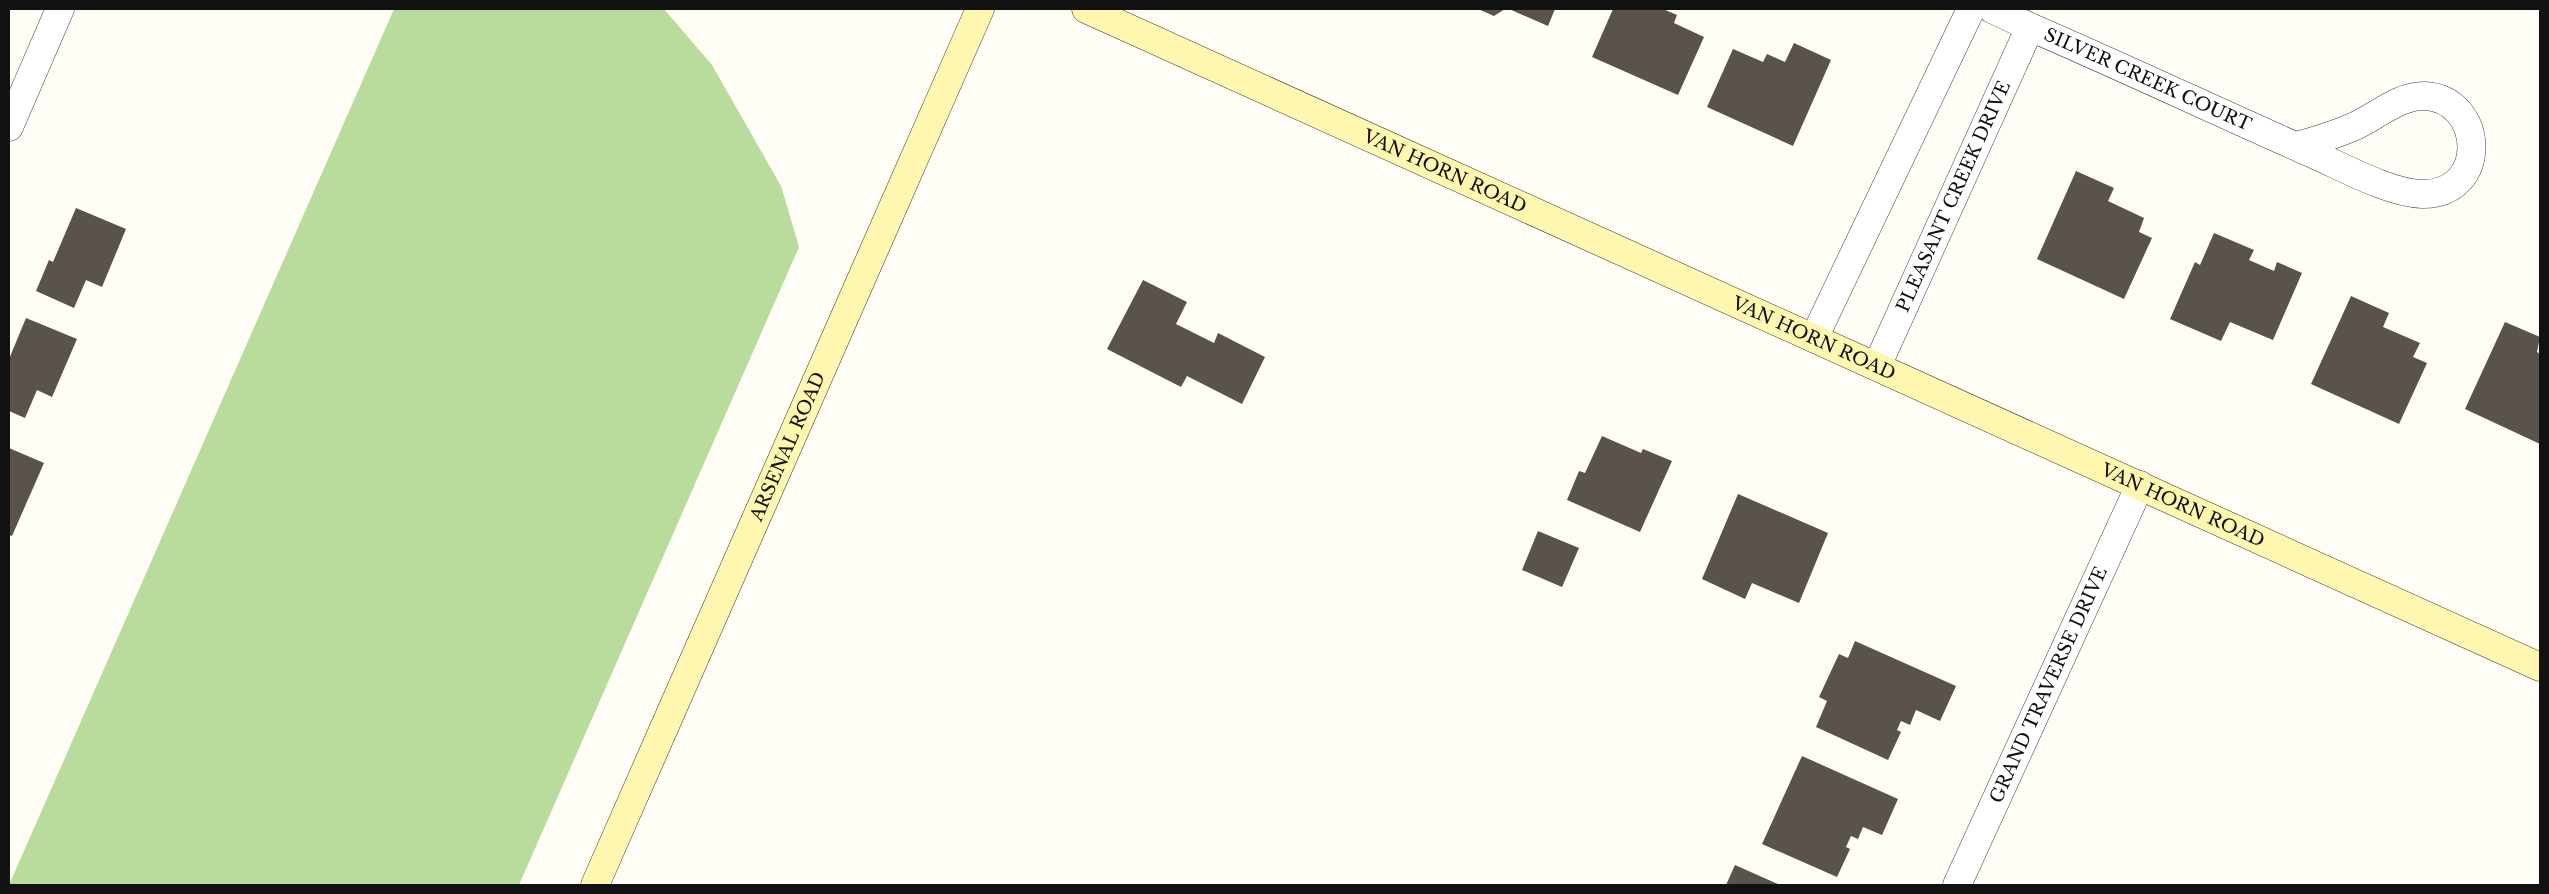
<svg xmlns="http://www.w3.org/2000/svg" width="2549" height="894" font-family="'Libre Baskerville',serif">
<rect width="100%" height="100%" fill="#fffdf5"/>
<path fill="#b9dc9c" d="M394,9h270l48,56 69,121 18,61 -280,638h-510z"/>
<g fill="#5a524d">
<path d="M1478,9h27l-11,7z"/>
<path d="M1509,9h46l-7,17z"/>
<path d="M1613,9h50l14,6 -3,8 30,14 -26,58 -86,-38z"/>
<path d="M1794,43l37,17 -38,86 -86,-39 26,-58 30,13 4,-8 18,8z"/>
<path d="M2076,171l38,17 -6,13 36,17 -5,14 13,6 -28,61 -87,-40z"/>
<path d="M76,208l50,21 -24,58 -16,-7 -12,28 -38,-17 13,-31 4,2z"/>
<path d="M2214,233l40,17 -5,10 25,11 3,-9 25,11 -29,67 -43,-18 -9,19 -51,-22 25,-57 5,3z"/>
<path d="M1143,280l44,22 -11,22 38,19 4,-10 47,24 -23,47 -55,-28 -6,11 -74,-38z"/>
<path d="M2351,296l38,17 -6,14 37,16 -7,14 14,6 -28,61 -88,-40z"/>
<path d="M26,318l51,21 -25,58 -15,-7 -12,28 -16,-7v-52z"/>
<path d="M2505,322l35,15 -3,15 3,2v90l-75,-35z"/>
<path d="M1602,436l39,17 2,-4 29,12 -32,71 -73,-32 12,-29 6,2z"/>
<path d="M9,448l35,15 -32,73 -3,-1z"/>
<path d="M1738,494l90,39 -29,70 -47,-20 -7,16 -43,-20z"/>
<path d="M1538,531l41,17 -17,39 -40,-17z"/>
<path d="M1855,641l101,45 -16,35 -24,-11 -6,15 -9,-4 -4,9 4,2 -13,28 -72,-33 11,-26 -8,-4 20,-43 9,4z"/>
<path d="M1802,756l96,43 -16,36 -19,-8 -5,12 -7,-3 -5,11 4,2 -13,28 -75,-33z"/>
<path d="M1735,865l45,20h-54z"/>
</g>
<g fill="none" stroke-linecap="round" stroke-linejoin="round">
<g stroke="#444" stroke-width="29">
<g id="street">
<path id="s1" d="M1992,9l38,18c95,41 188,85 283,127 30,13 76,39 109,40 68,1 63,-95 3,-98 -26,-1 -49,21 -72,31 -19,8 -38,14 -57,19"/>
<path d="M9,127l51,-118"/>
<path d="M1814,338l157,-329"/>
<path id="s2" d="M1877,366l153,-339"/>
<path id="s3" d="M1957,885l183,-400"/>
</g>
</g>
<g stroke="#333" stroke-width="29">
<g id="secondary">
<path id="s4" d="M1086,9l1454,658"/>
<path id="s5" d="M595,885l385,-876"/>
</g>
</g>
<use href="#street" stroke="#fff" stroke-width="28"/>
<use href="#secondary" stroke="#fff6b0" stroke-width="28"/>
</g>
<g text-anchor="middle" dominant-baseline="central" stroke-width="5" stroke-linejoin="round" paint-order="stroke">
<g font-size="18" fill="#111" stroke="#fff">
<text stroke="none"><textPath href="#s1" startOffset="171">SILVER CREEK COURT</textPath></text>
<text stroke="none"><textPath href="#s4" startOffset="394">VAN HORN ROAD</textPath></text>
<text stroke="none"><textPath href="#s2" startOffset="186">PLEASANT CREEK DRIVE</textPath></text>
<text stroke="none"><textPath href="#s4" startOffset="799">VAN HORN ROAD</textPath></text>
<text stroke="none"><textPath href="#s5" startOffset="479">ARSENAL ROAD</textPath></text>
<text stroke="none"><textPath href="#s4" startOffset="1204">VAN HORN ROAD</textPath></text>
<text stroke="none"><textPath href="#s3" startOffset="220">GRAND TRAVERSE DRIVE</textPath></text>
</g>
</g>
<rect width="2549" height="894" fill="none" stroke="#111111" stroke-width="20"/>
</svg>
